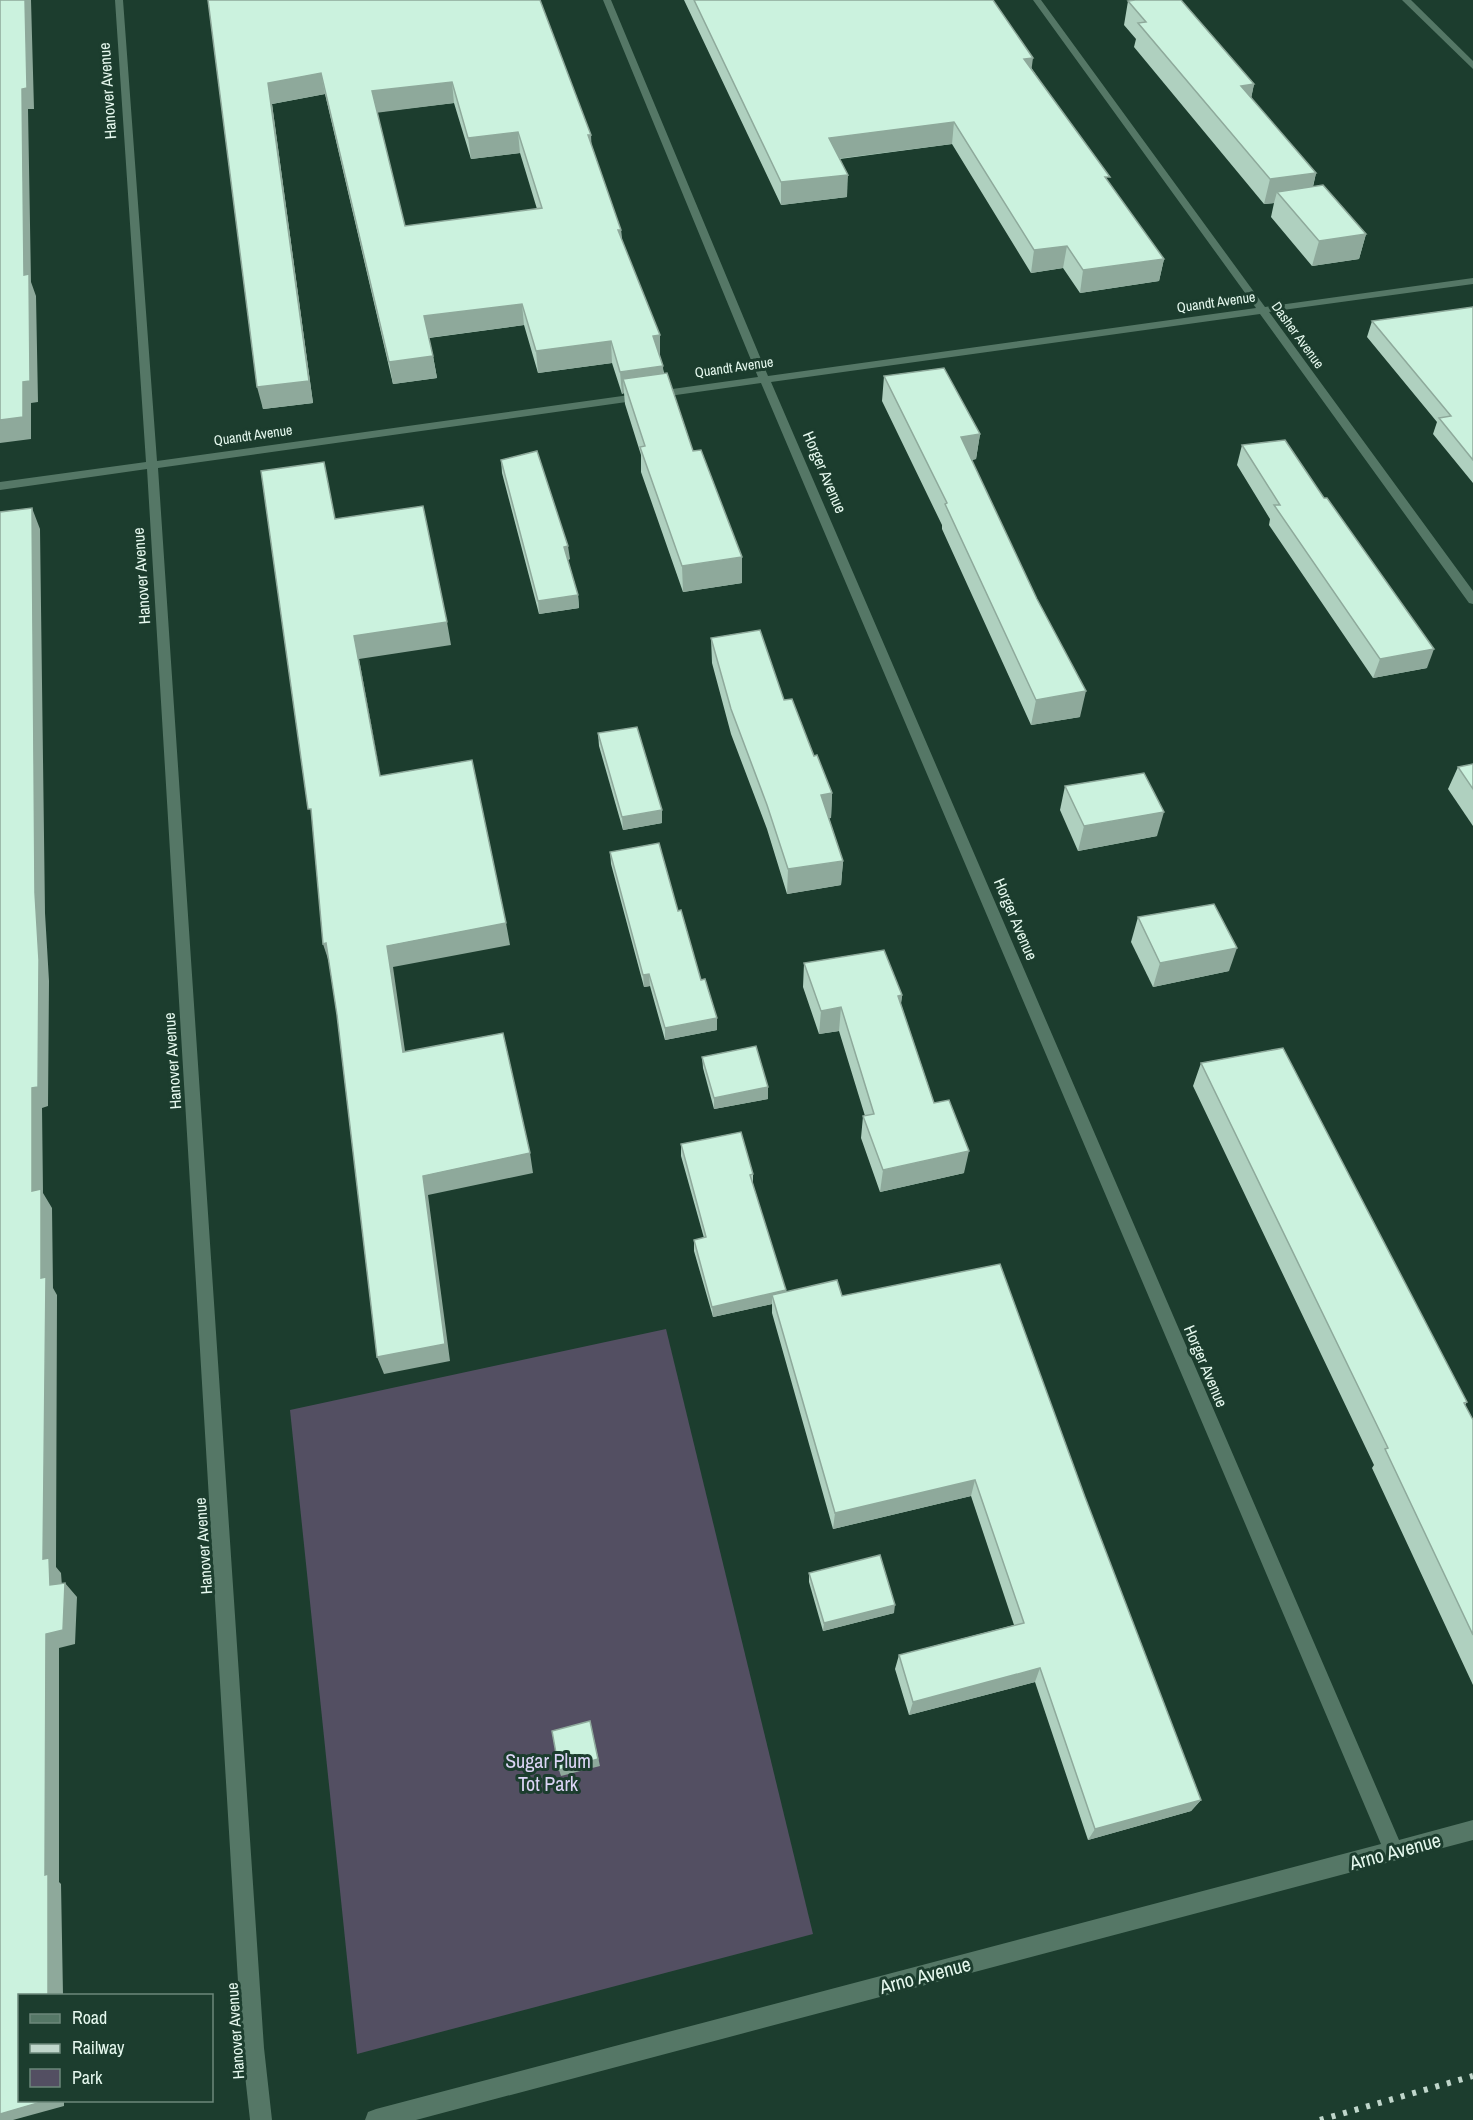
<svg xmlns="http://www.w3.org/2000/svg" width="1473" height="2120" font-family="'Archivo Narrow',sans-serif">
<rect width="100%" height="100%" fill="#1c3d2e"/>
<path fill="#534f62" d="M666,1329l147,605 -456,120 -67,-644z"/>
<g fill="none" stroke-linecap="round" stroke-linejoin="round">
<g fill="#576" fill-rule="evenodd">
<path d="M115,0h8l34,461 601,-84 -155,-377h8l157,376 488,-68 -223,-308h8l224,307 208,-29v6l-204,28 204,279v13l-4,-1 -209,-289 -489,68 628,1458 74,-20v20l-1057,280h-51l3,-8 8,-3 1005,-265 -620,-1461 -603,85 106,1580 8,72h-22l-8,-72 -95,-1579 -147,21v-8l146,-20z"/>
<path d="M1402,0h9l62,61v8z"/>
</g>
<path stroke="#c0d6cb" stroke-width="6" stroke-dasharray="4 8" stroke-linecap="butt" d="M1320,2120l153,-44"/>
</g>
<g fill="#afd0bf" fill-rule="evenodd">
<path d="M208,0h332l81,230 1,11 38,116 4,16 29,78 49,106v26l-59,9 -42,-120v-17l-16,-51 -1,-11 -2,1 -10,-31 -74,10 -14,-48 -95,13 4,18 4,22 -44,6 -68,-290 -53,10 41,299 -50,6zM454,103l17,56 49,-6 17,56 -132,17 -28,-114z"/>
<path d="M684,0h309l39,69 77,114 55,76 -5,22 -79,12 -17,-25 -32,5 -79,-129 -112,15 7,38 -66,8z"/>
<path d="M1128,1l126,83 -3,14 65,75 -3,14 53,47 -7,25 -47,7 -41,-49 3,-14 -10,1 -130,-157 2,-8 -12,-14z"/>
<path d="M1473,307v176l-40,-49 4,-12 -70,-85 5,-16z"/>
<path d="M884,376l96,58 -4,25 -4,1 108,257 -49,8 -89,-196v-4l-60,-124z"/>
<path d="M1242,445l185,223 -54,10 -104,-153 1,-6 -33,-54z"/>
<path d="M501,460l69,99 -2,1 10,35 1,13 -40,6 -37,-141z"/>
<path d="M711,638l73,62 30,56 18,37 -1,25h-2l14,43 -2,24 -54,9 -20,-65 -36,-95 -19,-71z"/>
<path d="M598,733l64,77v13l-39,7 -24,-84z"/>
<path d="M1473,764v62l-25,-37 10,-22z"/>
<path d="M1065,786l92,50 -79,15 -18,-41z"/>
<path d="M610,852l68,59 23,69 16,38v12l-52,10 -15,-54 -6,1 -33,-123z"/>
<path d="M1138,917l91,54 -76,16 -22,-45z"/>
<path d="M804,963l98,32 -1,9 33,99 30,70 -84,19 -19,-54 2,-22h2l-26,-85 -20,3 -16,-47z"/>
<path d="M702,1057l66,30v12l-54,10 -11,-41z"/>
<path d="M1201,1063l266,339 -2,3 8,15v265l-101,-217 2,-3 -181,-379z"/>
<path d="M681,1144l72,30v10l33,108 56,4 243,201 116,303 -10,11 -103,29 -53,-158 -126,33 -14,-46 4,-14 115,-30 -43,-129 -138,33 -61,-216v-9l-59,13 -19,-66v-11l10,-2 -23,-82z"/>
<path d="M809,1573l85,40 -71,18 -14,-49z"/>
</g>
<g fill="#8ea99b">
<path d="M25,0h6l3,109h-6l3,173 5,14 2,106 -7,1v36l-31,4v-23l24,-145 -2,-186z"/>
<path d="M1033,58l-3,22 -6,-21z"/>
<path d="M321,73l4,21 -53,10 41,299 -50,6 -6,-22 11,-304z"/>
<path d="M452,82l2,21 -79,10 -3,-22z"/>
<path d="M1254,84l-5,25 -8,-23z"/>
<path d="M954,122l-2,22 -124,16 1,-22z"/>
<path d="M518,132l2,21 -49,6 -3,-21z"/>
<path d="M588,135h3l1,21z"/>
<path d="M1316,173l-6,25 -33,-6 -3,11 -10,1 6,-25z"/>
<path d="M848,175l-1,22 -66,8v-23z"/>
<path d="M618,230h3l1,22z"/>
<path d="M1366,234l-7,25 -47,7 7,-25z"/>
<path d="M1067,246l-4,22 -32,5 3,-23z"/>
<path d="M1164,259l-5,22 -79,12 3,-23z"/>
<path d="M522,304l2,21 -97,13 -3,-22z"/>
<path d="M660,335v22l-7,-21z"/>
<path d="M611,341l1,22 -74,10 -2,-22z"/>
<path d="M433,356l4,22 -44,6 -4,-22z"/>
<path d="M663,366l1,22 -41,-9 1,14 -2,1 -2,-22z"/>
<path d="M980,434l-4,25 -18,3 3,-25z"/>
<path d="M32,508l8,21 5,384 4,68 -1,125 -6,2 1,85 9,15 1,80 4,7 -1,272 5,6 2,26 -13,-14 -7,-26 -2,-281 -9,-87v-103l3,-195z"/>
<path d="M568,546l2,13 -5,1 -1,-13z"/>
<path d="M742,557v26l-59,9 -1,-26z"/>
<path d="M578,595l1,13 -40,6 -1,-13z"/>
<path d="M447,622l4,23 -92,14 26,139 -31,-162z"/>
<path d="M1434,649l-7,19 -54,10 7,-19z"/>
<path d="M1086,691l-6,26 -49,8 5,-25z"/>
<path d="M832,793l-1,25 -11,2 1,-25z"/>
<path d="M662,810v13l-39,7 -1,-13z"/>
<path d="M1164,812l-7,24 -79,15 6,-25z"/>
<path d="M843,861l-2,24 -54,9 1,-25z"/>
<path d="M506,923l4,22 -117,22 15,105 -5,-20 -16,-106z"/>
<path d="M326,943l4,22 -7,-21z"/>
<path d="M1237,948l-8,23 -76,16 7,-24z"/>
<path d="M649,974l1,12 -6,1 -1,-12z"/>
<path d="M902,995l-3,23 -1,-22z"/>
<path d="M841,1007l-2,24 -20,3 2,-23z"/>
<path d="M717,1018v12l-52,10v-12z"/>
<path d="M768,1087v12l-54,10v-11z"/>
<path d="M969,1151l-5,22 -84,19 3,-22z"/>
<path d="M530,1153l3,20 -105,22 22,166 -66,13 -7,-17 46,-181z"/>
<path d="M786,1290l-1,11 -13,-6v9l-59,13 -1,-10z"/>
<path d="M975,1480l-4,16 -138,33 2,-16z"/>
<path d="M65,1583l12,14 -2,47 -16,4v234l2,2 2,111h-15l-3,-120 1,-241z"/>
<path d="M895,1605l-1,8 -71,18 1,-8z"/>
<path d="M1040,1668l-5,14 -126,33 4,-13z"/>
<path d="M590,1721l10,45 -39,10 -2,-6z"/>
<path d="M1201,1800l-10,11 -103,29 7,-11z"/>
<path d="M48,2100h16v6l-51,14h-13v-6z"/>
</g>
<g fill="#cbf2de" stroke="#8ea99b" stroke-width="1.5" fill-rule="evenodd">
<path d="M0,0h25l2,88 -5,1 2,186 5,-1 1,107 -7,1v35l-23,3z"/>
<path d="M208,0h332l51,135h-3l33,95h-3l42,105 -7,1 10,30 -43,6 -9,-31 -75,10 -14,-47 -98,12 9,40 -44,6 -68,-289 -53,10 41,298 -52,6zM452,82l16,56 50,-6 24,76 -137,18 -33,-135z"/>
<path d="M694,0h299l40,58 -9,1 86,118h-5l59,82 -81,11 -16,-24 -33,4 -80,-128 -125,16 19,37 -67,7z"/>
<path d="M1135,0h46l73,84 -13,2 75,87 -46,6 -132,-156 8,-1 -18,-21z"/>
<path d="M1323,185l43,49 -47,7 -42,-49z"/>
<path d="M1473,307v153l-34,-42 12,-2 -79,-95z"/>
<path d="M944,368l36,66 -19,3 76,162 49,92 -50,9 -91,-196 2,-1 -63,-127z"/>
<path d="M667,373l26,78 8,-1 41,107 -60,9 -42,-119 5,-1 -22,-67z"/>
<path d="M1285,440l39,58h3l107,151 -54,10 -106,-154h6l-38,-60z"/>
<path d="M537,451l31,95 -4,1 14,48 -40,6 -37,-141z"/>
<path d="M324,462l11,57 88,-13 24,116 -93,14 26,140 92,-16 34,163 -119,23 16,106 100,-19 27,120 -107,23 22,168 -68,13 -40,-342 -11,-72 -3,1 -12,-135h-3l-47,-338z"/>
<path d="M32,508l3,385 4,67 -1,127 -6,1v103l9,-2v89l5,-1 -3,282 6,-1 1,27 15,-2 -2,47 -17,4 -1,241 3,-1v121h-28v105h28l-48,14v-1602z"/>
<path d="M760,630l24,70 8,-1 22,57 3,-1 15,38 -11,2 22,66 -55,8 -21,-64 -36,-96 -20,-71z"/>
<path d="M637,727l25,83 -40,7 -24,-84z"/>
<path d="M1473,764v25l-15,-22z"/>
<path d="M1144,773l20,39 -80,14 -19,-40z"/>
<path d="M659,843l19,68 3,-1 20,70 4,-1 12,39 -52,10 -16,-54 -6,1 -33,-123z"/>
<path d="M1214,904l23,44 -77,15 -22,-46z"/>
<path d="M884,950l18,45 -4,1 36,107 15,-3 20,51 -86,19 -20,-54 11,-2 -33,-107 -20,4 -17,-48z"/>
<path d="M756,1046l12,41 -54,11 -12,-41z"/>
<path d="M1283,1048l184,354 -3,1 9,17v215l-88,-186 3,-1 -187,-385z"/>
<path d="M741,1132l12,42 -3,1 36,115 -74,17 -18,-67 12,-3 -25,-93z"/>
<path d="M1000,1264l85,233 116,303 -106,29 -55,-161 -127,34 -14,-47 125,-32 -49,-143 -140,33 -63,-218 65,-15 5,16z"/>
<path d="M880,1555l15,50 -71,18 -15,-50z"/>
<path d="M590,1721l8,38 -39,11 -7,-39z"/>
</g>
<g text-anchor="middle" dominant-baseline="central" stroke-width="6" stroke-linejoin="round" paint-order="stroke">
<g font-size="14" fill="#e5f8ee" stroke="#1c3d2e">
<text transform="translate(1216 302) rotate(-8)">Quandt Avenue</text>
<text transform="translate(1298 335) rotate(54)">Dasher Avenue</text>
<text transform="translate(734 367) rotate(-8)">Quandt Avenue</text>
<text transform="translate(253 435) rotate(-8)">Quandt Avenue</text>
</g>
<g font-size="16" fill="#e5f8ee" stroke="#1c3d2e">
<text transform="translate(107 91) rotate(-94)">Hanover Avenue</text>
<text transform="translate(825 472) rotate(67)">Horger Avenue</text>
<text transform="translate(141 576) rotate(-94)">Hanover Avenue</text>
<text transform="translate(1016 919) rotate(67)">Horger Avenue</text>
<text transform="translate(172 1061) rotate(-94)">Hanover Avenue</text>
<text transform="translate(1206 1366) rotate(67)">Horger Avenue</text>
<text transform="translate(203 1546) rotate(-94)">Hanover Avenue</text>
<text transform="translate(235 2031) rotate(-94)">Hanover Avenue</text>
</g>
<g font-size="20" fill="#dcd5f6" stroke="#1c3d2e">
<text x="548" y="1760">Sugar Plum<tspan x="548" dy="23">Tot Park</tspan></text>
</g>
<g font-size="20" fill="#e5f8ee" stroke="#1c3d2e">
<text transform="translate(1395 1851) rotate(-15)">Arno Avenue</text>
<text transform="translate(925 1975) rotate(-15)">Arno Avenue</text>
</g>
</g>
<rect x="18" y="1994" width="195" height="108" fill="#1c3d2e" stroke="#6c887b" stroke-width="1.5"/>
<rect x="30" y="2014" width="30" height="9" fill="#557766" stroke="#6c887b" stroke-width="1.5"/>
<text x="72" y="2024" font-size="18" fill="#e5f8ee">Road</text>
<rect x="30" y="2044" width="30" height="9" fill="#c0d6cb" stroke="#6c887b" stroke-width="1.5"/>
<text x="72" y="2054" font-size="18" fill="#e5f8ee">Railway</text>
<rect x="30" y="2069" width="30" height="18" fill="#534f62" stroke="#6c887b" stroke-width="1.5"/>
<text x="72" y="2084" font-size="18" fill="#e5f8ee">Park</text>
</svg>
